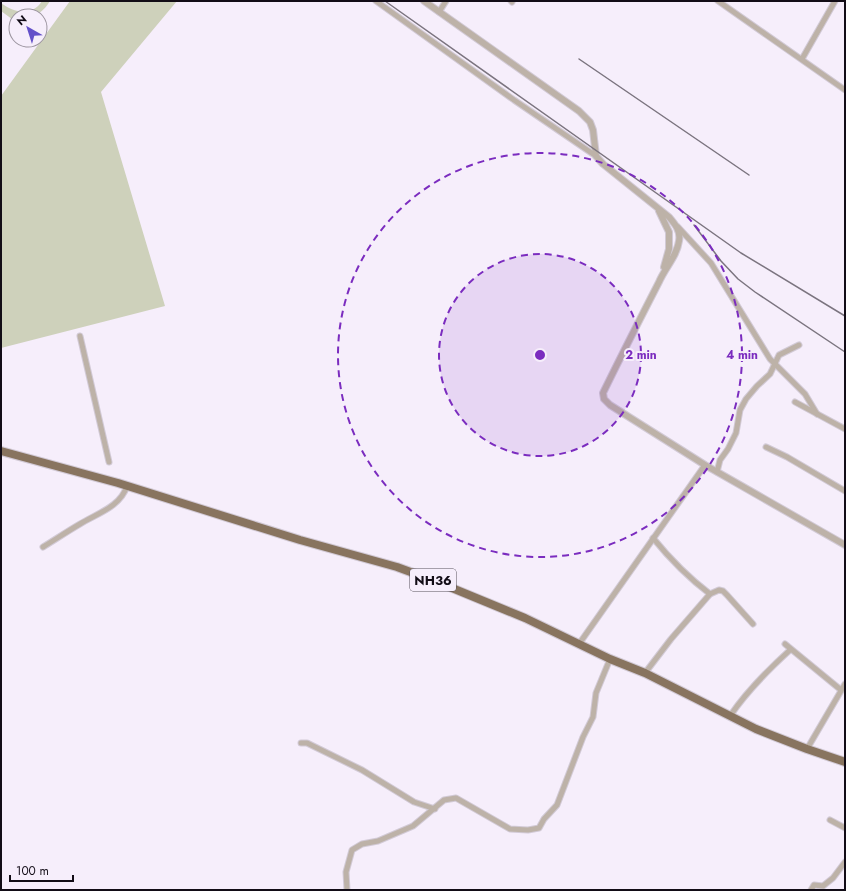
<svg xmlns="http://www.w3.org/2000/svg" width="846" height="891" font-family="Jost,sans-serif">
<rect width="100%" height="100%" fill="#f6eefb"/>
<g fill="#ced1bb">
<path d="M42,1h8c-10,16 -17,15 -34,15v6l-15,-11v-8c13,10 31,14 41,-2z"/>
<path d="M70,1h107l-76,91 64,214 -164,42v-252z"/>
</g>
<g fill="none" stroke-linecap="round" stroke-linejoin="round">
<g stroke="#d2cad6" stroke-width="7">
<g id="minor">
<path d="M376,1l138,99 82,56"/>
<path d="M511,1l1,1"/>
<path d="M718,1l127,89"/>
<path d="M439,12l7,-11"/>
<path d="M802,59l33,-58"/>
<path d="M678,227l33,36 59,96 35,35 12,20"/>
<path d="M80,336l29,126"/>
<path d="M795,402l50,27"/>
<path d="M766,447l21,10 58,34"/>
<path d="M717,472l3,-12 8,-11 8,-16 4,-23 6,-11 11,-13 13,-12 9,-19 20,-10"/>
<path d="M653,538c17,21 36,40 57,56"/>
<path d="M43,547c13,-8 25,-16 37,-23 18,-11 40,-17 47,-38"/>
<path d="M579,644l126,-179"/>
<path d="M785,644l56,46"/>
<path d="M645,673l26,-34 39,-45 9,-4 4,1 4,4 26,29"/>
<path d="M730,716c17,-25 38,-46 60,-66"/>
<path d="M301,743h6l55,27 52,32 21,7"/>
<path d="M807,749l38,-65"/>
<path d="M830,820l15,8"/>
<path d="M347,890l-1,-18 6,-22 10,-6 16,-3 35,-15 31,-26 12,-2 54,31 18,1 11,-2 5,-9 13,-14 26,-68 10,-20 3,-24 14,-34"/>
<path d="M811,890l3,-5 9,1 10,-8 12,-16"/>
</g>
</g>
<g stroke="#d2cad6" stroke-width="8">
<g id="tertiary">
<path d="M424,1l155,110 11,11 3,8 3,26 7,8 66,53c6,7 12,14 10,24 -2,15 -14,27 -20,41 -19,37 -38,74 -56,111l1,6 6,6 95,60 140,80"/>
<path d="M659,211l10,21v17l-5,18"/>
</g>
</g>
<g stroke="#d2cad6" stroke-width="10">
<path id="trunk" d="M1,451l117,32 182,57 97,27 38,14 90,37 85,41 35,14 111,56 51,20 38,13"/>
</g>
<use href="#minor" stroke="#bdb2a8" stroke-width="5"/>
<use href="#tertiary" stroke="#bdb2a8" stroke-width="6"/>
<use href="#trunk" stroke="#88745f" stroke-width="8"/>
<g stroke="#7b747f" stroke-width="1.5">
<path d="M385,1l356,252 104,63"/>
<path d="M579,59l170,116"/>
<path d="M694,225l27,36 17,18 17,13 90,60"/>
</g>
</g>
<circle cx="540" cy="355" r="101" fill="#7b2cbf" fill-opacity=".12"/>
<g fill="none" stroke="#7b2cbf" stroke-width="2" stroke-dasharray="7 5">
<circle cx="540" cy="355" r="101"/>
<circle cx="540" cy="355" r="202"/>
</g>
<g text-anchor="middle" dominant-baseline="central" stroke-width="4" stroke-linejoin="round" paint-order="stroke">
<rect fill="#f6eefb" stroke="#56505b" stroke-width="1" x="410" y="569" width="46" height="22" rx="3"/>
<g font-size="13" font-weight="bold" fill="#120c16">
<text x="433" y="580">NH36</text>
</g>
</g>
<circle cx="540" cy="355" r="6" fill="#7b2cbf" stroke="#f6eefb" stroke-width="2"/>
<g font-size="12" text-anchor="middle" font-weight="bold" fill="#7b2cbf" stroke="#f6eefb" stroke-width="4" stroke-linejoin="round" paint-order="stroke">
<text x="641" y="359">2 min</text>
<text x="742" y="359">4 min</text>
</g>
<rect width="846" height="891" fill="none" stroke="#120c16" stroke-width="4"/>
<g transform="translate(28 28) rotate(321)"><circle r="19" fill="#f6eefb" stroke="#9b949f"/>
<path d="M0-3L7 15L0 10L-7 15Z" fill="#6350c9"/>
<text y="-6" font-size="11" font-weight="bold" text-anchor="middle" fill="#120c16">N</text>
</g>
<path d="M10 875v6h63v-6" fill="none" stroke="#120c16" stroke-width="2"/>
<text x="16" y="875" font-size="12" fill="#120c16" stroke="#f6eefb" stroke-width="3" paint-order="stroke">100 m</text>
</svg>
